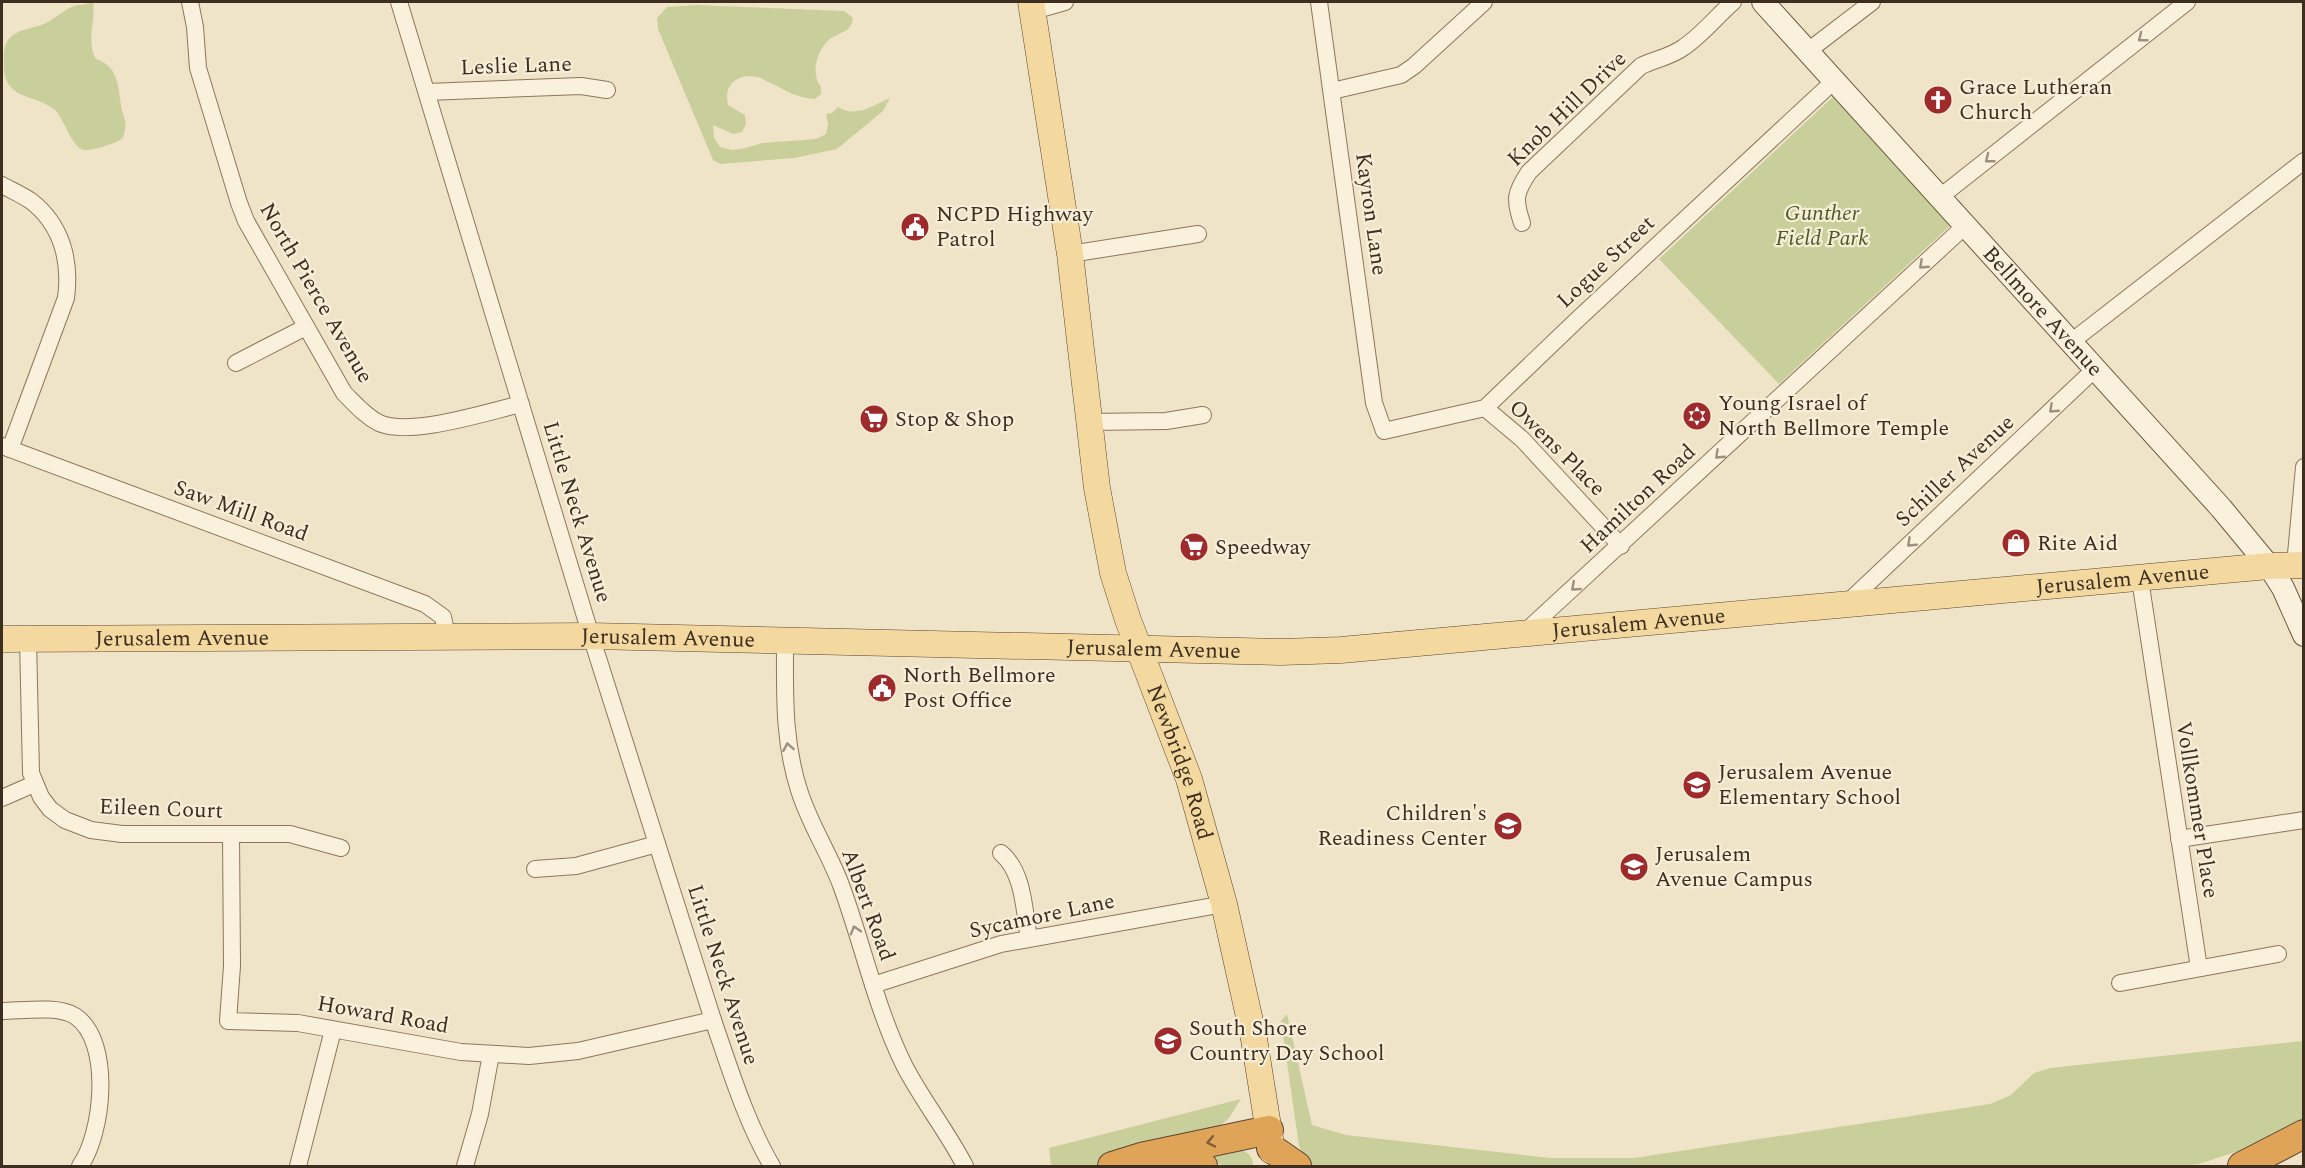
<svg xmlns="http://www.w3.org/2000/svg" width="2305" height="1168" font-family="Spectral,serif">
<rect width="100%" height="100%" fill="#f0e4c8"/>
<g fill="#c9cf9b">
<path d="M91,2h2c3,19 -7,39 3,57 22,7 22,26 25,46 2,15 8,15 2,33 -6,5 -30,13 -39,12 -12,-2 -19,-30 -29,-40 -17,-15 -49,-10 -51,-40 0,-7 -1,-15 1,-23 5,-19 27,-17 41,-24 10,-5 17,-13 28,-17 6,-2 11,0 17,-4z"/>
<path d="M696,5l148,6 9,7c-2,15 -12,13 -23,21 -13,10 -20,35 -9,48v7l-6,5c-16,0 -30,-9 -44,-16 -4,-1 -9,-5 -13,-6 -20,-4 -35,7 -30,28l17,10 1,9 -4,8 -9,2 -20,-9 1,13 6,9 12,3 14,-2 16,-5 54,-4 10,-5 2,-10 -2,-10 6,-1 6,-6c18,11 34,-1 52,-9l-7,13 -46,38 -43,9 -74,6 -7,-4 -55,-131 -1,-11 10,-11z"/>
<path d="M1836,94l117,129 -174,161 -120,-125z"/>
<path d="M1287,1014l25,111 34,10 204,23h84l356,-54 21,-9 23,-22 16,-5 253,-27v79l-34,21 -70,23 -16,2h-876v-4l-8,-16 -18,-125z"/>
<path d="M1241,1099l-12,19 -20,18 -111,30h-47l-2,-18z"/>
<path d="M1233,1148c12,3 20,5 20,18h-27l-24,-7z"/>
</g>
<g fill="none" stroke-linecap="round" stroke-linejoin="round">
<g stroke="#8d765c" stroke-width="18">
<g id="street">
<path d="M190,2l5,25 3,41 41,135 7,18 98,172c11,11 21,23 35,30 31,14 108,-11 142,-19"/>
<path d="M399,2l192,634 122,384c17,49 33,102 59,146"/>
<path d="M1319,2l55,401 10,28 101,-23 93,-89 257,-239"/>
<path d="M1033,11l32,-9"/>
<path d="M1808,51l64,-49"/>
<path d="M1332,91l69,-16 13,-9 70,-64"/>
<path d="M427,92l154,-6 26,4"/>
<path d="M2,185c9,5 20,10 29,16 31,24 40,60 35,97l-56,151"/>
<path d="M1940,197l247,-195"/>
<path d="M1522,223c-8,-24 -7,-30 7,-51l112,-106c14,-7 30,-9 43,-19 18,-12 33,-31 49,-45"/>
<path d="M1070,254l128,-20"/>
<path d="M2071,342l233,-181"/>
<path d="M236,363l70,-36"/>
<path d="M1485,408l37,31 99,107"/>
<path d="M1089,422l77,-1 37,-6"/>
<path d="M2,446l423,158 18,13 4,19"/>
<path d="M2295,565l9,-98"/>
<path d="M2140,579l59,389"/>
<path d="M1845,605l250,-236"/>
<path d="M1524,633l442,-408"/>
<path d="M28,639l3,134 10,24 9,12 15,11 26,10 31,4h168l51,14"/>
<path d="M785,642c0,52 -2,98 14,148 10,33 30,63 42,95 22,60 35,123 63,180 18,35 43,66 61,101"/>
<path d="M2,798l32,-14"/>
<path d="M231,834l1,132 -4,55 70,2 163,29 68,4 49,-5 135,-31"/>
<path d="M2179,839l125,-19"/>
<path d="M1001,853c23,19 23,58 28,85"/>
<path d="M535,869l41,-3 81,-22"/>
<path d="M2120,983l158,-29"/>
<path d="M873,985l128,-41 223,-40"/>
<path d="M2,1011c19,0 56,-6 73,5 38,25 28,118 5,150"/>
<path d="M298,1166l35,-136"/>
<path d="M465,1166l15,-52 11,-60"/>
</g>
</g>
<g stroke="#6f573f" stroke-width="24">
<g id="secondary">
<path id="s1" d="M1763,2l458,506 48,58 14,22 21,47"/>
</g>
</g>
<g stroke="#5b4430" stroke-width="27">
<g id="primary">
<path id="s2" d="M1031,2l39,252 27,234 16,85 15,47 61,159 35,125 30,135 18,112"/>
<path id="s3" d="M2,639l589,-3 690,16 60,-2 928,-84 35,-1"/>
</g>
</g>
<g stroke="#5b4430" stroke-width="30">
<g id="highway">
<path d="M1271,1148l26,18"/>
<path d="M1112,1166l29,-9 128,-27"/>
<path d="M1178,1166l14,-1 11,1"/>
<path d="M2242,1166l62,-32"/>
</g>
</g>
<use href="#street" stroke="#faf1dc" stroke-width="16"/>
<use href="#secondary" stroke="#faf1dc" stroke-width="22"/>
<use href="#primary" stroke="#f3d9a0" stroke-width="26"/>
<use href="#highway" stroke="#e0a458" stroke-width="28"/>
</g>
<defs><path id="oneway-chevron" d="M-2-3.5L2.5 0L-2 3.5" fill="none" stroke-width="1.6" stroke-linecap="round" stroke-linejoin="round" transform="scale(1.5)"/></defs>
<g stroke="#9c907e">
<use href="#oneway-chevron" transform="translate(2142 38) rotate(142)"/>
<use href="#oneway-chevron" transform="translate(1989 159) rotate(142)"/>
<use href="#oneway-chevron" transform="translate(1923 265) rotate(137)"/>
<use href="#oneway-chevron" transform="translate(2053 409) rotate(137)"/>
<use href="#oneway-chevron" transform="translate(1719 455) rotate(137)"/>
<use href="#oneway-chevron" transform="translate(1911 543) rotate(137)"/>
<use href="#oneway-chevron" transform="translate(1575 587) rotate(139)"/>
<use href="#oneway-chevron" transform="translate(788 747) rotate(-100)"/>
<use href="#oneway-chevron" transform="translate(855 930) rotate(-107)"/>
</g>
<use stroke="#7e5d36" href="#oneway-chevron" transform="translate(1211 1142) rotate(168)"/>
<defs>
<g id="church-disc" transform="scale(1.5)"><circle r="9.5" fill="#9e2a2b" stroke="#f7eed8"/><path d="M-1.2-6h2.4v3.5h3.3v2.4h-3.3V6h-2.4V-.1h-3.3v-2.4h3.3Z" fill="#fff"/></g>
<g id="civic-disc" transform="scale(1.5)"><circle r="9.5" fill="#9e2a2b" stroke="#f7eed8"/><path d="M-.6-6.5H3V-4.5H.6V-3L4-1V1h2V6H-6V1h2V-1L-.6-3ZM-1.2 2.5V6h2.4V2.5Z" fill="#fff"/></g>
<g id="synagogue-disc" transform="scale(1.5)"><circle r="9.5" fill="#9e2a2b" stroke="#f7eed8"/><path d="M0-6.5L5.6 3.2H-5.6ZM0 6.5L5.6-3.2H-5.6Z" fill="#fff"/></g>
<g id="supermarket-disc" transform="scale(1.5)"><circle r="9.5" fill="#9e2a2b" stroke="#f7eed8"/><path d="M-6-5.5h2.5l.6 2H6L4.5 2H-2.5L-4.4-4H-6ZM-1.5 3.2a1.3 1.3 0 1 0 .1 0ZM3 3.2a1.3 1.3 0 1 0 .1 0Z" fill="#fff"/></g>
<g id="shop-disc" transform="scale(1.5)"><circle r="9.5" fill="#9e2a2b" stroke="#f7eed8"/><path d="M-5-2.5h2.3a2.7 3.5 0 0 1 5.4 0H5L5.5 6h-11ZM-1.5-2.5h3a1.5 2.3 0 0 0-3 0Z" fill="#fff"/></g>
<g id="school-disc" transform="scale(1.5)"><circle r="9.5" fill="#9e2a2b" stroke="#f7eed8"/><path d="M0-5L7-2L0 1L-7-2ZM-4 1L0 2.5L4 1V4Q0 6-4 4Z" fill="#fff"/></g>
</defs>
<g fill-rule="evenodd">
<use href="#church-disc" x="1938" y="100"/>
<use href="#civic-disc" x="915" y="227"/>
<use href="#synagogue-disc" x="1697" y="416"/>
<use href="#supermarket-disc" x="874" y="419"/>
<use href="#shop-disc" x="2016" y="543"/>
<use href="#supermarket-disc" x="1194" y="547"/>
<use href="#civic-disc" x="882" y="688"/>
<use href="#school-disc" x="1697" y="785"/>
<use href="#school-disc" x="1508" y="826"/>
<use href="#school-disc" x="1634" y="867"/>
<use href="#school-disc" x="1168" y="1041"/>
</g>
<g text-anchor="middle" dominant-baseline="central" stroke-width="4.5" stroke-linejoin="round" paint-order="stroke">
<g font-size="22" fill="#3d2e20" stroke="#f7eed8">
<text transform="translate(516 66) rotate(-2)">Leslie Lane</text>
<text transform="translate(1567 109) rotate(-44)">Knob Hill Drive</text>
<text transform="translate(1371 214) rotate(82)">Kayron Lane</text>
<text transform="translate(1606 262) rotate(-43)">Logue Street</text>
<text transform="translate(316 293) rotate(60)">North Pierce Avenue</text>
<text stroke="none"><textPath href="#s1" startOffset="417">Bellmore Avenue</textPath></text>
<text transform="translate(1557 448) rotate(45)">Owens Place</text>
<text transform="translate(1955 471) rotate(-43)">Schiller Avenue</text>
<text transform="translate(1638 499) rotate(-43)">Hamilton Road</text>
<text transform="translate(241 511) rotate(20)">Saw Mill Road</text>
<text transform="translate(577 512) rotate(73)">Little Neck Avenue</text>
<text stroke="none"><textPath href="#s3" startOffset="2124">Jerusalem Avenue</textPath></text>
<text stroke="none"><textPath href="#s3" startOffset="1638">Jerusalem Avenue</textPath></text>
<text stroke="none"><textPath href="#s3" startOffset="180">Jerusalem Avenue</textPath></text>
<text stroke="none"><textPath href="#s3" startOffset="666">Jerusalem Avenue</textPath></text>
<text stroke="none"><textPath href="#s3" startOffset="1152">Jerusalem Avenue</textPath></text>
<text stroke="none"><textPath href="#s2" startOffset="778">Newbridge Road</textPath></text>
<text transform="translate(161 809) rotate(2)">Eileen Court</text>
<text transform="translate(2197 810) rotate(81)">Vollkommer Place</text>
<text transform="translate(868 905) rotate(70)">Albert Road</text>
<text transform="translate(1042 916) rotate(-12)">Sycamore Lane</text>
<text transform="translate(723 975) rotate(72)">Little Neck Avenue</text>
<text transform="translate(383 1015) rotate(10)">Howard Road</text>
</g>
<g font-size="22" fill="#3d2e20" stroke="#f7eed8" text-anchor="start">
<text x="1959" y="87">Grace Lutheran<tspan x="1959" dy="25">Church</tspan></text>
<text x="936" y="214">NCPD Highway<tspan x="936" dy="25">Patrol</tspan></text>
<text x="1718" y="403">Young Israel of<tspan x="1718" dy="25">North Bellmore Temple</tspan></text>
<text x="895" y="419">Stop &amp; Shop</text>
<text x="2037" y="543">Rite Aid</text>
<text x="1215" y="547">Speedway</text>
<text x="903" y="675">North Bellmore<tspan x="903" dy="25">Post Office</tspan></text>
<text x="1718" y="772">Jerusalem Avenue<tspan x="1718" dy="25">Elementary School</tspan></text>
<text x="1487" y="813" text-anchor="end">Children's<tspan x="1487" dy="25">Readiness Center</tspan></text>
<text x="1655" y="854">Jerusalem<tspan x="1655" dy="25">Avenue Campus</tspan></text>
<text x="1189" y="1028">South Shore<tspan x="1189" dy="25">Country Day School</tspan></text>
</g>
<g font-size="22" font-style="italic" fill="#4d5a26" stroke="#f7eed8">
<text x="1822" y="213">Gunther<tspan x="1822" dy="25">Field Park</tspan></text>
</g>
</g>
<rect width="2305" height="1168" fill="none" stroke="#3d2e20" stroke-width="6"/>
</svg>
